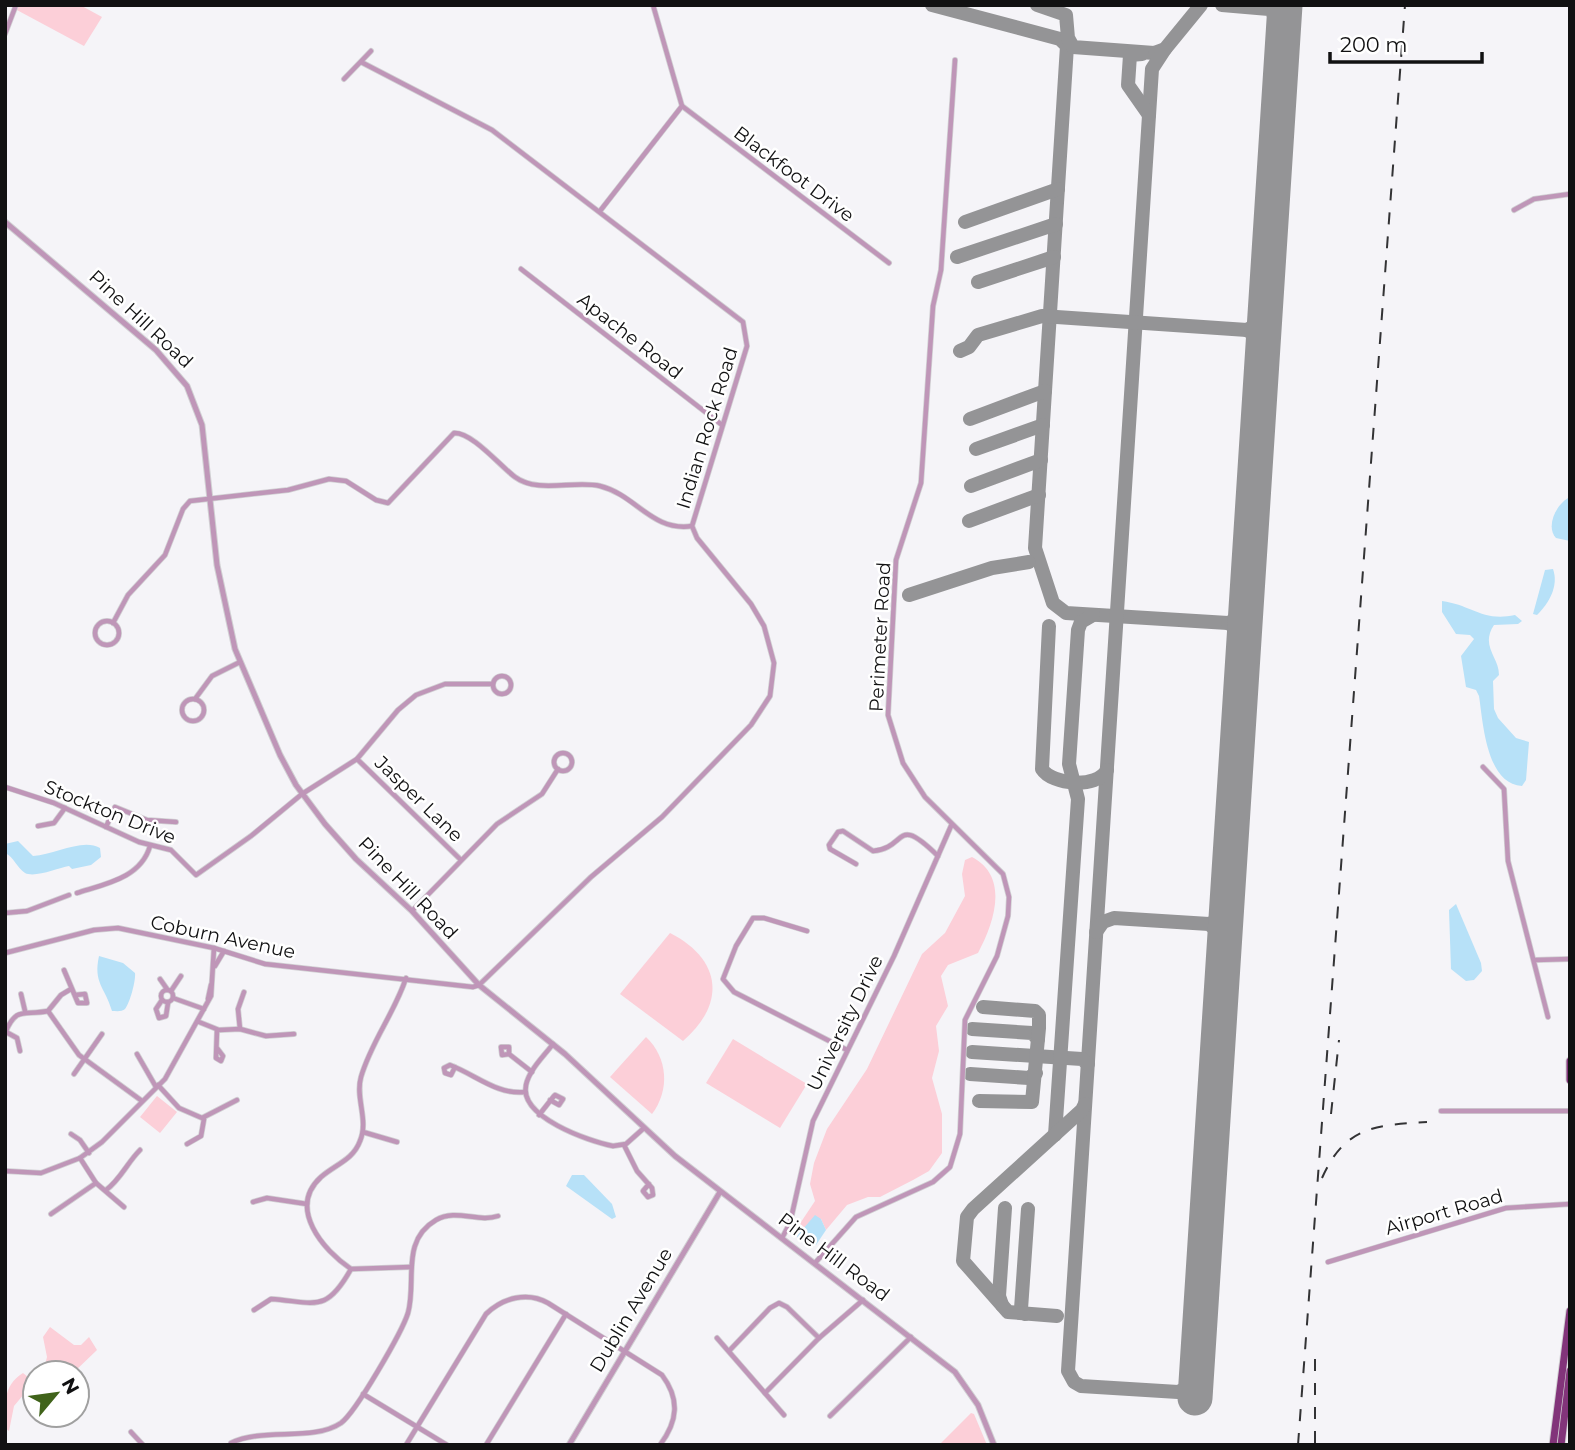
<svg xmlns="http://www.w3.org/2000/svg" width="1575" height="1450" font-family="Montserrat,sans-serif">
<rect width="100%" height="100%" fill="#f5f4f8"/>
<g fill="#fccfd8">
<path d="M16,5h64l22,12 -18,29 -69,-37z"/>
<path d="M972,857c38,20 22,66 6,96l-30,12 -7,11 7,30 -12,20 3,25 -7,27 10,36v39l-13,18 -16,9 -33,17h-12l-21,8 -21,25 -5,-11 -20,10 -4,7v-8l18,-27 -5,-17 4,-21 13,-34 40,-60 55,-115 23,-21 20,-37 -3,-22 3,-14z"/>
<path d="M670,933c51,26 57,70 13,108l-63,-47z"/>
<path d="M646,1037c22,21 24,53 6,77l-42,-37z"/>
<path d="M733,1039l74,45 -27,44 -74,-45z"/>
<path d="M157,1096l20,16 -17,21 -20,-16z"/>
<path d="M50,1327l24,18h7l8,-8 8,13 -24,23h-30l4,-16 -4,-20z"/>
<path d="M23,1373l11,9 -20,24 -5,25 -4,-3c0,-22 -3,-42 18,-55z"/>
<path d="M971,1413l3,1 13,31h-48z"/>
</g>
<g fill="#b7e1f8">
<path d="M1570,497v44l-14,-3c-11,-12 1,-35 14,-41z"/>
<path d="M1553,569c6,17 -4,34 -16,46l-4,-1 12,-44z"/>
<path d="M1442,601c30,4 40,21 73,14l7,6 -4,3 -24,1c-14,21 5,32 5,50l-6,6 1,28 4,9 18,20 13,4 -3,38 -4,6c-36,-2 -39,-64 -43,-90l-3,-6 -10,-3 -5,-31 13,-17 -4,-4 -14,-1 -14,-22z"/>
<path d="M18,841l15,15c22,-1 49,-18 67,-8l1,9 -10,8 -19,4 -3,-3c-11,2 -34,12 -44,7 -8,-5 -11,-16 -20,-20v-9z"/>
<path d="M1456,904l25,59 1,8 -8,9 -8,1 -15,-12 -2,-59z"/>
<path d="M99,956l24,7 12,10c1,7 -5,30 -10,36 -3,3 -9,2 -13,2 -7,-24 -19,-28 -13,-55z"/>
<path d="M572,1175h12l28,29 4,13 -4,2 -46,-33z"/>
<path d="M815,1215l6,4 5,11 -10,15 -17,-4 -2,-5z"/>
</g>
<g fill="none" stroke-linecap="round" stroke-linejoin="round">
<g stroke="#949496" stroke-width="14">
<path d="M932,5l128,34 7,7 -32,502 18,55 13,10 162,10 10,6 5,12"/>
<path d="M1037,5l29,10 2,23 5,9 81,6 11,-4 36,-44"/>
<path d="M1222,5l47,4 14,13"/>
<path d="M1165,49l-13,20 -84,1302 6,11 7,4 97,6 13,-6 5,-13"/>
<path d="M1142,54l-12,1 -2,30 21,30"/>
<path d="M965,222l93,-33"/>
<path d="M957,257l99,-33"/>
<path d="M978,282l76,-25"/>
<path d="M960,351l9,-4 9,-12 64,-19 205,14"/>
<path d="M1262,352l-4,-15 -11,-7 13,-7 5,-12"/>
<path d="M970,419l75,-28"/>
<path d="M976,449l67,-24"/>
<path d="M971,486l70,-26"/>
<path d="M969,521l70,-26"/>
<path d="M909,595l83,-27 37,-6"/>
<path d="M1228,623l11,-5 7,-14"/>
<path d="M1049,626l-7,143c10,16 55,20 65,1"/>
<path d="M1209,924l9,-3 8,-15"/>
<path d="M1096,932l7,-10 11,-4 95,6 11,9 3,16"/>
<path d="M972,1029l60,4 6,6"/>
<path d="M972,1052l110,7 6,5"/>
<path d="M970,1074l59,4 7,-5"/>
<path d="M979,1101l53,1 7,-74v-13l-4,-4 -52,-4"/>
<path d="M1055,1135l23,-336 -9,-35 9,-134 3,-8 12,-7"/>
<path d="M1002,1305l-3,-9 6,-88"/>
<path d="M1025,1314l-4,-5 7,-100"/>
<path d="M1057,1316l-49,-4 -45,-51 4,-44 6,-8 109,-99 3,-6"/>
</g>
<path stroke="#949496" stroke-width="35" d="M1195,1398l90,-1393"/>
<g stroke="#d1d0d3" stroke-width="6">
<g id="minor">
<path d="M5,34l11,-29"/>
<path d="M344,79l27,-28"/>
<path d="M682,106l207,157"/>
<path d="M1514,210l20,-11 36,-5"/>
<path d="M600,211l82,-105 -29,-101"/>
<path d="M521,269l201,156"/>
<circle cx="107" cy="633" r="12"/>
<path d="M113,623l15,-28 37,-40 18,-46 7,-8 98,-11 41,-11 17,2 30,19 12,3 66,-70c18,-1 46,33 61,44 23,17 59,3 85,9 36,9 52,46 92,40"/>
<circle cx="502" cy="685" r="9"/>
<circle cx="193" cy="710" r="11"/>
<path d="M195,699l17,-23 28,-14"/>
<circle cx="563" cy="762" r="9"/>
<path d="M357,759l104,101"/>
<path d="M1483,767l21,22 4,72 40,156"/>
<path d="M5,787l49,16 85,39 32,8 25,25 55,-39 51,-42 55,-35 41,-49 18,-15 29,-11h48"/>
<path d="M38,826l16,-3 11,-15"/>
<path d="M106,827l9,-20 32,13 29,2"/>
<path d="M856,864l-26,-15 -1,-4 9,-13 5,-1 30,20c35,-3 21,-38 65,5"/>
<path d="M77,893c28,-9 64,-15 73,-47"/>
<path d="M412,911l85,-87 45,-30 16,-25"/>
<path d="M5,913l22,-2 42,-16"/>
<path d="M807,931l-43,-13h-11l-17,28 -13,33 11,13 113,58"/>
<path d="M5,953l89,-23 24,-2 96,20 51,16 208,23 6,-2 112,-108 71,-60 89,-92 19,-29 4,-33 -10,-37 -13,-22 -54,-66 -5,-12 55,-180 -4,-24 -251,-192 -131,-68"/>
<path d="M1535,960l35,-1"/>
<path d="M215,966l9,-15"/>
<path d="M64,970l14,33h9l-2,-9 -10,1"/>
<path d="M406,978c-11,34 -35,64 -45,99 -6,21 8,43 -1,64 -7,19 -24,23 -39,36 -34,31 2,73 30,92l60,-2"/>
<path d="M160,979l7,10"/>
<circle cx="167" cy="996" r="6"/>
<path d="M171,991l10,-15"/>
<path d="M21,994l4,17"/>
<path d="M173,998l31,11"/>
<path d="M208,999l3,-14"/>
<path d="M162,1000l-6,9 3,9 7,-2 2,-13"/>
<path d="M48,1011l31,44 63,46"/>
<path d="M199,1022l20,8 21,-1 26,7 28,-2"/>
<path d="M240,1029l-2,-20 6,-17"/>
<path d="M6,1032l11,6 3,13"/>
<path d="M5,1033c12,-28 19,-17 43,-22l13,-16 10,-6"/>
<path d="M553,1044c-9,12 -24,26 -27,41 -7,32 62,56 87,61l13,-2 18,-16"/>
<path d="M217,1048l6,8 -2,5 -5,-3 1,-28"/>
<path d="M137,1054l19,33"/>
<path d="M509,1054l-7,1 -1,-8h8v7l23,18"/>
<path d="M455,1067l-4,8 -6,-2 -1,-5 6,-3c26,10 47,30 75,27"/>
<path d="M74,1074l28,-40"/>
<path d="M158,1085l21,23 23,10 35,-18"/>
<path d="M1441,1111h129"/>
<path d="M539,1115l15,-19 1,-1 8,4 -4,6 -9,-5"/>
<path d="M363,1132l34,10"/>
<path d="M71,1134l9,6 9,13"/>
<path d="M187,1144l14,-8 3,-17"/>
<path d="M624,1145l13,26 15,17 1,7 -5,2 -5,-6 6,-7"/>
<path d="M80,1158l16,25 28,24"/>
<path d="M5,1171l36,2 39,-15 22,-16 63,-63 46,-83 3,-48"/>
<path d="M106,1190c14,-10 21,-27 34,-40"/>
<path d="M253,1202l14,-4 40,6"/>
<path d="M51,1214l45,-31"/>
<path d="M782,1238l8,-15 23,-102 81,-165 57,-130"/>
<path d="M1328,1262l178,-54 64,-4"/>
<path d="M815,1263l41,-46 77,-35 17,-15 10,-33 5,-114 32,-64 11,-40 1,-19 -6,-23 -78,-77 -22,-34 -15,-48 8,-155 25,-77 12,-177 8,-36 14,-210"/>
<path d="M254,1310l17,-11c44,3 55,15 80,-30"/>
<path d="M717,1338l67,77"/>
<path d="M729,1351l41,-43 9,-5 8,4 32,31"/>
<path d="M765,1393l54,-55 44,-38"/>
<path d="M363,1394l84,51"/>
<path d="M830,1416l81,-79"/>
<path d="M131,1432l12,13"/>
<path d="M231,1443c32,-16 82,-1 110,-20 15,-11 61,-91 67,-110 9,-32 -8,-72 28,-93 20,-12 42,3 62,-4"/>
<path d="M406,1445l80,-131c17,-16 41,-23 62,-11l114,72c18,24 16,46 -2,70"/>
<path d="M486,1445l80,-131"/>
</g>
</g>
<g stroke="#d1d0d3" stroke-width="7">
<g id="tertiary">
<path d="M5,222l151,128 31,36 15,39 15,140 18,84 45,106 16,30 29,39 31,35 56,52 67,74 86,69 110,102 280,216 23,33 16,40"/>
<path d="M569,1445l151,-253"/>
</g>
</g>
<g stroke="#d1d0d3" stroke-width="9">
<g id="trunk">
<path d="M1570,1061v19"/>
<path d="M1553,1445l17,-134"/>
<path d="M1561,1445l9,-74"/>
</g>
</g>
<use href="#minor" stroke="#bf96b8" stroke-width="4.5"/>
<use href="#tertiary" stroke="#bf96b8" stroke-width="5"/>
<use href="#trunk" stroke="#82347a" stroke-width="7"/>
<g stroke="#333335" stroke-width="2" stroke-dasharray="12 12" stroke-linecap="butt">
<path d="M1331,1114l8,-74"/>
<path d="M1322,1178c23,-52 54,-53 105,-56"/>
<path d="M1315,1359v84"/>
<path d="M1298,1445l107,-1440"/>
</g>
</g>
<g text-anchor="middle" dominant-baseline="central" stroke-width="5" stroke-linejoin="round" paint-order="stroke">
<g font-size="19" fill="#111112" stroke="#fff">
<text transform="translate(794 174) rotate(37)">Blackfoot Drive</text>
<text transform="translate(141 319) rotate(43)">Pine Hill Road</text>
<text transform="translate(630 336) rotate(38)">Apache Road</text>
<text transform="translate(707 428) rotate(-73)">Indian Rock Road</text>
<text transform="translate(880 637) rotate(-87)">Perimeter Road</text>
<text transform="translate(419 799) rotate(44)">Jasper Lane</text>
<text transform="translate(110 812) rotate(22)">Stockton Drive</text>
<text transform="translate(408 888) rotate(46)">Pine Hill Road</text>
<text transform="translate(223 937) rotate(12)">Coburn Avenue</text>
<text transform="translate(845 1023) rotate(-64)">University Drive</text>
<text transform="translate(1444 1212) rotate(-16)">Airport Road</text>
<text transform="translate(834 1257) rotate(37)">Pine Hill Road</text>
<text transform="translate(631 1310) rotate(-59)">Dublin Avenue</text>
</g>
</g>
<rect width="1575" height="1450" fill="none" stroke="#111112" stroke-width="14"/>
<g transform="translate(56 1394) rotate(61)"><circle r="33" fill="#ffffff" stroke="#a0a0a0" stroke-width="2"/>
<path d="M0-5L12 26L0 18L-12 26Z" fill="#40631a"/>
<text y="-10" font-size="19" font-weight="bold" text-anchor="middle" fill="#111112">N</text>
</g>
<path d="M1330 52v10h152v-10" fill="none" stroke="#111112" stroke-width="3.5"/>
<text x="1340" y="52" font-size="21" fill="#111112" stroke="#ffffff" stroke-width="5" paint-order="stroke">200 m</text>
</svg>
